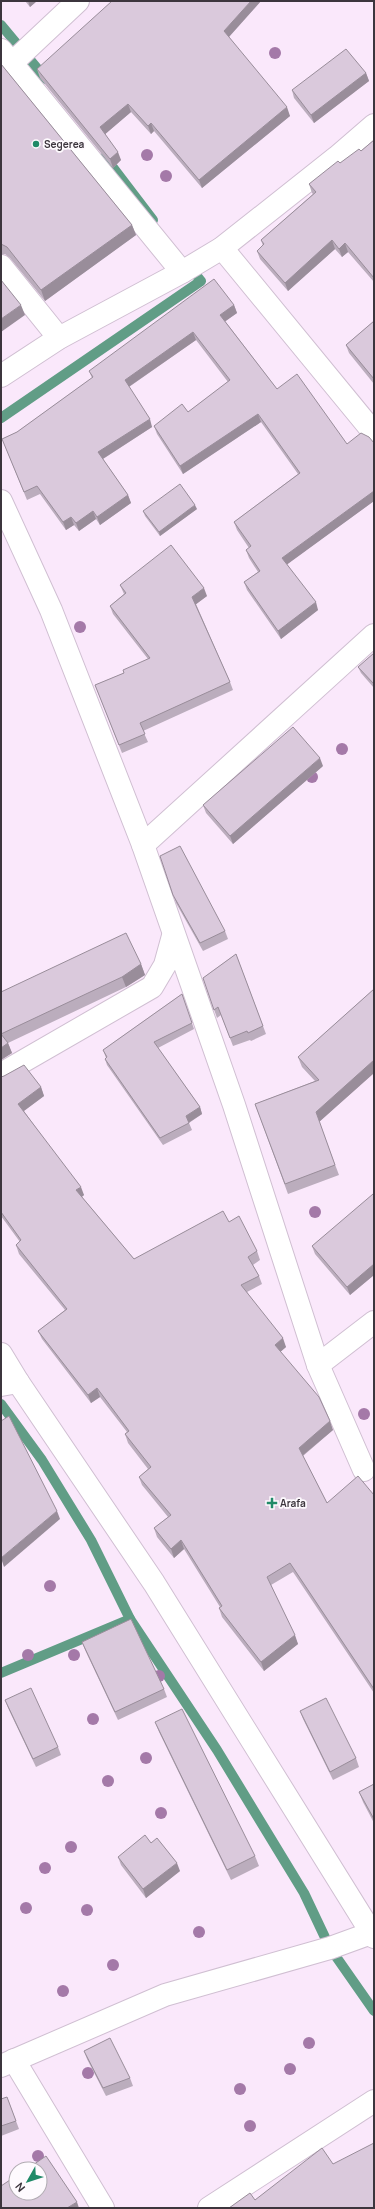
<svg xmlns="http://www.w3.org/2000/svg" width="375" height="2209" font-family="Manrope,sans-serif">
<rect width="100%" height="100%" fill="#fae8fb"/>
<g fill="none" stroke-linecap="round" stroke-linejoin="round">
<g stroke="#619d86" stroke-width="10">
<path d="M1,25l45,54"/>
<path d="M105,157l48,63"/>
<path d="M1,418l200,-137 -12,-15"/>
<path d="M1,1404l41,56 49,80 39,79 87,131 87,143 26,55 44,63"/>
<path d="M1,1673l129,-54"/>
</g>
<g stroke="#d0bfd2" stroke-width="24">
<g id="minor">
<path d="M1,50l181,222"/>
<path d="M12,63l66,-62"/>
<path d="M222,248l152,185"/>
<path d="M1,266l58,72"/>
<path d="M1,376l58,-38 123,-66 40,-24 115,-91 37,-32"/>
<path d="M1,501l50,109 92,235 91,260 84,260 46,105"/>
<path d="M143,845l231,-210"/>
<path d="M1,1074l151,-87 13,-22 8,-29"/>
<path d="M318,1365l56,-43"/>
<path d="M1,1385l17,-3"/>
<path d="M14,2060l89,148"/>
<path d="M1,2066l164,-71 165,-47 44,-16"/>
<path d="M209,2208l165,-107"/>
</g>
</g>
<g stroke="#d0bfd2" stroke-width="24">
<path id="major" d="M1,1354l17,28 136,201 220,354"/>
</g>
<use href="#minor" stroke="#fff" stroke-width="22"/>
<use href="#major" stroke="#fff" stroke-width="22"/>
</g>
<g fill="#a479a8">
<circle cx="275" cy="53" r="6"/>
<circle cx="147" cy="155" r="6"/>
<circle cx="166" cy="176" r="6"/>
<circle cx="80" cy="627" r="6"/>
<circle cx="342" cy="749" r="6"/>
<circle cx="312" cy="777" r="6"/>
<circle cx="315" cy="1212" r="6"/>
<circle cx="364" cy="1414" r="6"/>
<circle cx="50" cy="1586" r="6"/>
<circle cx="28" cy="1655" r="6"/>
<circle cx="74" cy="1655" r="6"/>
<circle cx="159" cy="1676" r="6"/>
<circle cx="93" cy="1719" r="6"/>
<circle cx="146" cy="1758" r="6"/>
<circle cx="108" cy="1781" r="6"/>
<circle cx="161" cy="1813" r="6"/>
<circle cx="71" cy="1847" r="6"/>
<circle cx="45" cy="1868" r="6"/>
<circle cx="26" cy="1908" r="6"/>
<circle cx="87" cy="1910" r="6"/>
<circle cx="199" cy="1932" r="6"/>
<circle cx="113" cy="1965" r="6"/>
<circle cx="63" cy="1991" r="6"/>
<circle cx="309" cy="2043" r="6"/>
<circle cx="290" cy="2069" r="6"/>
<circle cx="88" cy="2073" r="6"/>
<circle cx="240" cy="2089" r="6"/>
<circle cx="250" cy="2126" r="6"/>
<circle cx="38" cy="2156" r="6"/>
</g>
<g fill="#bbadbd">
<path d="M25,1h12l-7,6z"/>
<path d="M261,1l-32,36 61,79 -88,72 -48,-57 -3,3 -20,-22 -26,22 16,26 -8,8 -73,-90 -3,-9z"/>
<path d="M1,64l131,161 4,10 -91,66 -35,-43 -5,-4 -4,1z"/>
<path d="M366,73l3,8 -55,42 -20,-25 -2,-8z"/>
<path d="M374,140v142l-26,-30 -6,5 -7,-8 -47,42 -28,-32 -3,-8 6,-5 -2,-6 52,-46 -1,-1 -3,-9 31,-21 21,-12z"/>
<path d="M234,305l3,8 -12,8 52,68 70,55 27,-1v58l-87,63 31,46 -37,29 -34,-49 -3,-8 14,-10 -9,-14 -3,-8 3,-2 -12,-18 -3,-8 64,-48 -37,-52 -78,52 -26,-40 -3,-8 34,-14 40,-30 -32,-42 -67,47 23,40 -49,32 25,36 3,8 -31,22 -4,-6 -17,12 -5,-6 -8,5 -26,-36 -13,6 -25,-61 15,-7 75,-54 -3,-7z"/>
<path d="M374,321v63l-25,-31 -3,-8z"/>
<path d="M197,509l-37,27 -15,-20 -2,-5z"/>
<path d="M120,585l87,11 -11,8 34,78 3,8 -90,41 5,11 -26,11 -27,-68 29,-12 24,-14 -35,-45 -3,-8 14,-12z"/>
<path d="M374,653v35l-13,-15 -3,-6z"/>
<path d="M323,766l-90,78 -27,-31 -3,-8z"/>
<path d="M160,856l65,75 3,8 -25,12 -27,-48z"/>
<path d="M236,954l30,80 -15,7 -1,-1 -17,6 -12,-31 -4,3 -14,-40z"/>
<path d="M141,964l4,11 -19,12 -118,56 4,10 -11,7v-68z"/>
<path d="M374,989v84l-55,49 20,53 -51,19 -33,-90 60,-23 -13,-14 -4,-10z"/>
<path d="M182,994l12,35 -36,19 42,59 2,7 -13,9 3,7 -29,15 -56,-80 -2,-6 1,-1 -3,-8z"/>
<path d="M1,1077l40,10 3,9 -20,15 60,84 -2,2 52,62 95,-37 28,29 3,9 -7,5 6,11 3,8 -15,8 39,55 -6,5 53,78 -30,26 24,47 47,-8v198l-81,-121 -22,13 27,59 -34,27 -42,-54 -3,-9 1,-1 -36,-58 -10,9 -17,-21 -3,-9 14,-11 -26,-32 -3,-8 9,-8 -20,-26 -3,-9 2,-2 -27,-35 -9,6 -49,-64 -4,-8 27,-21 -46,-56 -3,-9 4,-3 -19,-26z"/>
<path d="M374,1196v79l-24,20 -35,-41 -3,-8z"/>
<path d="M82,1642l82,47 3,8 -49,23 -33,-70z"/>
<path d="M5,1700l53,47 3,8 -25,12 -28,-59z"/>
<path d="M300,1711l56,47 3,9 -26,13 -30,-61z"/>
<path d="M155,1722l100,134 4,10 -28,14 -72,-148z"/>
<path d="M374,1784v39l-11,-21 -4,-10z"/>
<path d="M118,1857l62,14 -34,27 -25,-33z"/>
<path d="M84,2051l46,27 3,8 -27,10 -19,-37z"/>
<path d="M7,2097l12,32 -18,7v-37z"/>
</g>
<g fill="#998d9a">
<path d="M28,1h9l-7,6z"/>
<path d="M251,1h10l-34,38 -3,-8z"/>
<path d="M366,73l3,8 -55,42 -3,-8z"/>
<path d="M128,104l3,8 -28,24 -3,-9z"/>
<path d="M287,107l3,9 -88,72 -3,-8z"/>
<path d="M151,123l3,8 -3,3 -3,-8z"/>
<path d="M118,152l3,8 -8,8 -3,-9z"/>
<path d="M132,225l4,10 -91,66 -4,-11z"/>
<path d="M332,240l3,9 -47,42 -3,-8z"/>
<path d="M345,243l3,9 -6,5 -3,-8z"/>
<path d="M21,305l4,10 -24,17v-13z"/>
<path d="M234,305l3,8 -14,10 -3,-8z"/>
<path d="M193,332l3,8 -69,48 -2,-8z"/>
<path d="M258,414l3,8 -78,52 -3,-8z"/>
<path d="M150,419l2,8 -51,33 -3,-8z"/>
<path d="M374,491v10l-89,65 -3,-8z"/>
<path d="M128,495l3,8 -31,22 -3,-8z"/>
<path d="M195,505l2,4 -37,27 -1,-4z"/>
<path d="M93,511l3,8 -17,12 -3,-8z"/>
<path d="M71,517l3,8 -8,5 -3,-8z"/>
<path d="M204,588l3,8 -12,9 -3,-8z"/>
<path d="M316,602l2,8 -37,29 -3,-8z"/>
<path d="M320,758l3,8 -90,78 -3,-8z"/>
<path d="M141,964l4,11 -19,12 -4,-10z"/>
<path d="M8,1043l4,10 -11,7v-12z"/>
<path d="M374,1060v13l-55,49 -3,-10z"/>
<path d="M41,1087l3,9 -23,17 -3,-9z"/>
<path d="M200,1107l2,7 -14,9 -2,-7z"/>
<path d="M81,1187l3,8 -4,3 -4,-8z"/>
<path d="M374,1264v11l-24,20 -3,-8z"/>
<path d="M283,1338l3,9 -8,7 -3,-9z"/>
<path d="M97,1388l3,9 -9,6 -3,-8z"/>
<path d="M330,1421l3,9 -31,26 -3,-8z"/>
<path d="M57,1511l3,8 -56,48 -3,-9z"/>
<path d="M181,1540l3,9 -10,9 -3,-9z"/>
<path d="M295,1635l3,9 -34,27 -3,-9z"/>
<path d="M177,1863l3,8 -34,27 -3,-9z"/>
<path d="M77,2202l2,6h-12z"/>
</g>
<g fill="#dac9dc" stroke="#998d9a">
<path d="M112,1h139l-27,30 63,76 -88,73 -48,-57 -3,3 -20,-22 -28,23 18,25 -8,7 -73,-90z"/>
<path d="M346,49l20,24 -55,42 -19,-25z"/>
<path d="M1,64l131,161 -91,65 -34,-43 -6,-3z"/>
<path d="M374,140v138l-29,-35 -6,6 -7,-9 -47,43 -28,-32 7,-7 -3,-4 55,-48 -7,-8 29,-23 2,2 19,-14 2,2z"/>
<path d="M214,279l20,26 -14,10 57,74 20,-15 50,70 14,-11 8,4 5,6v48l-92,67 34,44 -38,29 -34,-49 16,-11 -14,-21 5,-4 -17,-24 66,-49 -42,-59 -78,52 -26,-40 28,-22 6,8 42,-32 -37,-48 -68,48 25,39 -52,33 30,43 -31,22 -4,-6 -17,12 -5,-6 -8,5 -26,-36 -13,6 -22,-53 15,-7 76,-55 -4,-6z"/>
<path d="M1,280l20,25 -20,14z"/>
<path d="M374,321v58l-28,-34z"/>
<path d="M180,484l15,21 -36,27 -16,-21z"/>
<path d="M171,545l33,43 -12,9 38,85 -90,41 5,11 -26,11 -24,-60 29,-12 -1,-3 27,-12 -40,-52 16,-13 -6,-8z"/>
<path d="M374,653v31l-16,-17z"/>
<path d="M293,727l27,31 -90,78 -27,-31z"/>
<path d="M180,846l45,85 -25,12 -27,-48 -13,-39z"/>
<path d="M126,933l15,31 -19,13 -121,57 7,9 -7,5v-56z"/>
<path d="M236,954l27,72 -15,7 -1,-2 -17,7 -12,-31 -4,3 -11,-32z"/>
<path d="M374,989v71l-58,52 19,53 -50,19 -30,-80 64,-24 -21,-23z"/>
<path d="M182,994l10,29 -38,19 46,65 -14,9 3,7 -29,15 -55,-79 2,-2 -4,-7z"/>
<path d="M24,1065l17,22 -23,17 63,83 -5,3 58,69 89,-48 6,11 10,-6 18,35 -9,6 11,19 -18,9 42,53 -8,7 44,52 11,24 -31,27 28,55 31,-27 16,19v194l-84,-126 -23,14 28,58 -34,27 -42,-54 3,-2 -41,-66 -10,9 -17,-21 17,-13 -32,-38 12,-10 -26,-33 4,-3 -32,-43 -9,7 -50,-64 29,-22 -51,-64 5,-5 -20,-28v-135l3,-1z"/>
<path d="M373,1194l1,2v68l-27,23 -35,-41z"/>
<path d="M9,1416l48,95 -56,47v-137z"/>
<path d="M131,1619l33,70 -49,23 -33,-70z"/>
<path d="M31,1688l27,59 -25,12 -28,-59z"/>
<path d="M326,1698l30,60 -26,14 -30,-61z"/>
<path d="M182,1709l73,147 -28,14 -72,-148z"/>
<path d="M374,1784v35l-15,-27z"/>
<path d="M145,1835l6,8 6,-5 20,25 -34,26 -25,-32z"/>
<path d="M110,2038l20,40 -27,10 -19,-37z"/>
<path d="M7,2097l9,24 -15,5v-27z"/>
<path d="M374,2143v65h-145l21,-15 5,7 67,-52 11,16z"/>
<path d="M46,2156l31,46 -10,6h-66v-22l15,-10v17h24v-24h-13z"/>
</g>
<g fill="#208a68" stroke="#fefafe" stroke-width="1.5">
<circle cx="36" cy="144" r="4"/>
<path d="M270 1497h4v4h4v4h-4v4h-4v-4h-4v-4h4z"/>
</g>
<g text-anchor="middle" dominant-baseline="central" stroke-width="3.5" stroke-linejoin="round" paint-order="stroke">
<g font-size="10" font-weight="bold" fill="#3c353d" stroke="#fefafe" text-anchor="start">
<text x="44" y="144">Segerea</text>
<text x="280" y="1503">Arafa</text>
</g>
</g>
<rect width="375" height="2209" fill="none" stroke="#3c353d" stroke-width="4"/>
<g transform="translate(28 2181) rotate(231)"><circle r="19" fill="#fefafe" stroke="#b0abb1"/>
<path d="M0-3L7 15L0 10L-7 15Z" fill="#208a68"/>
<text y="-6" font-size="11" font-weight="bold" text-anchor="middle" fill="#3c353d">N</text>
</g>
</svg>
